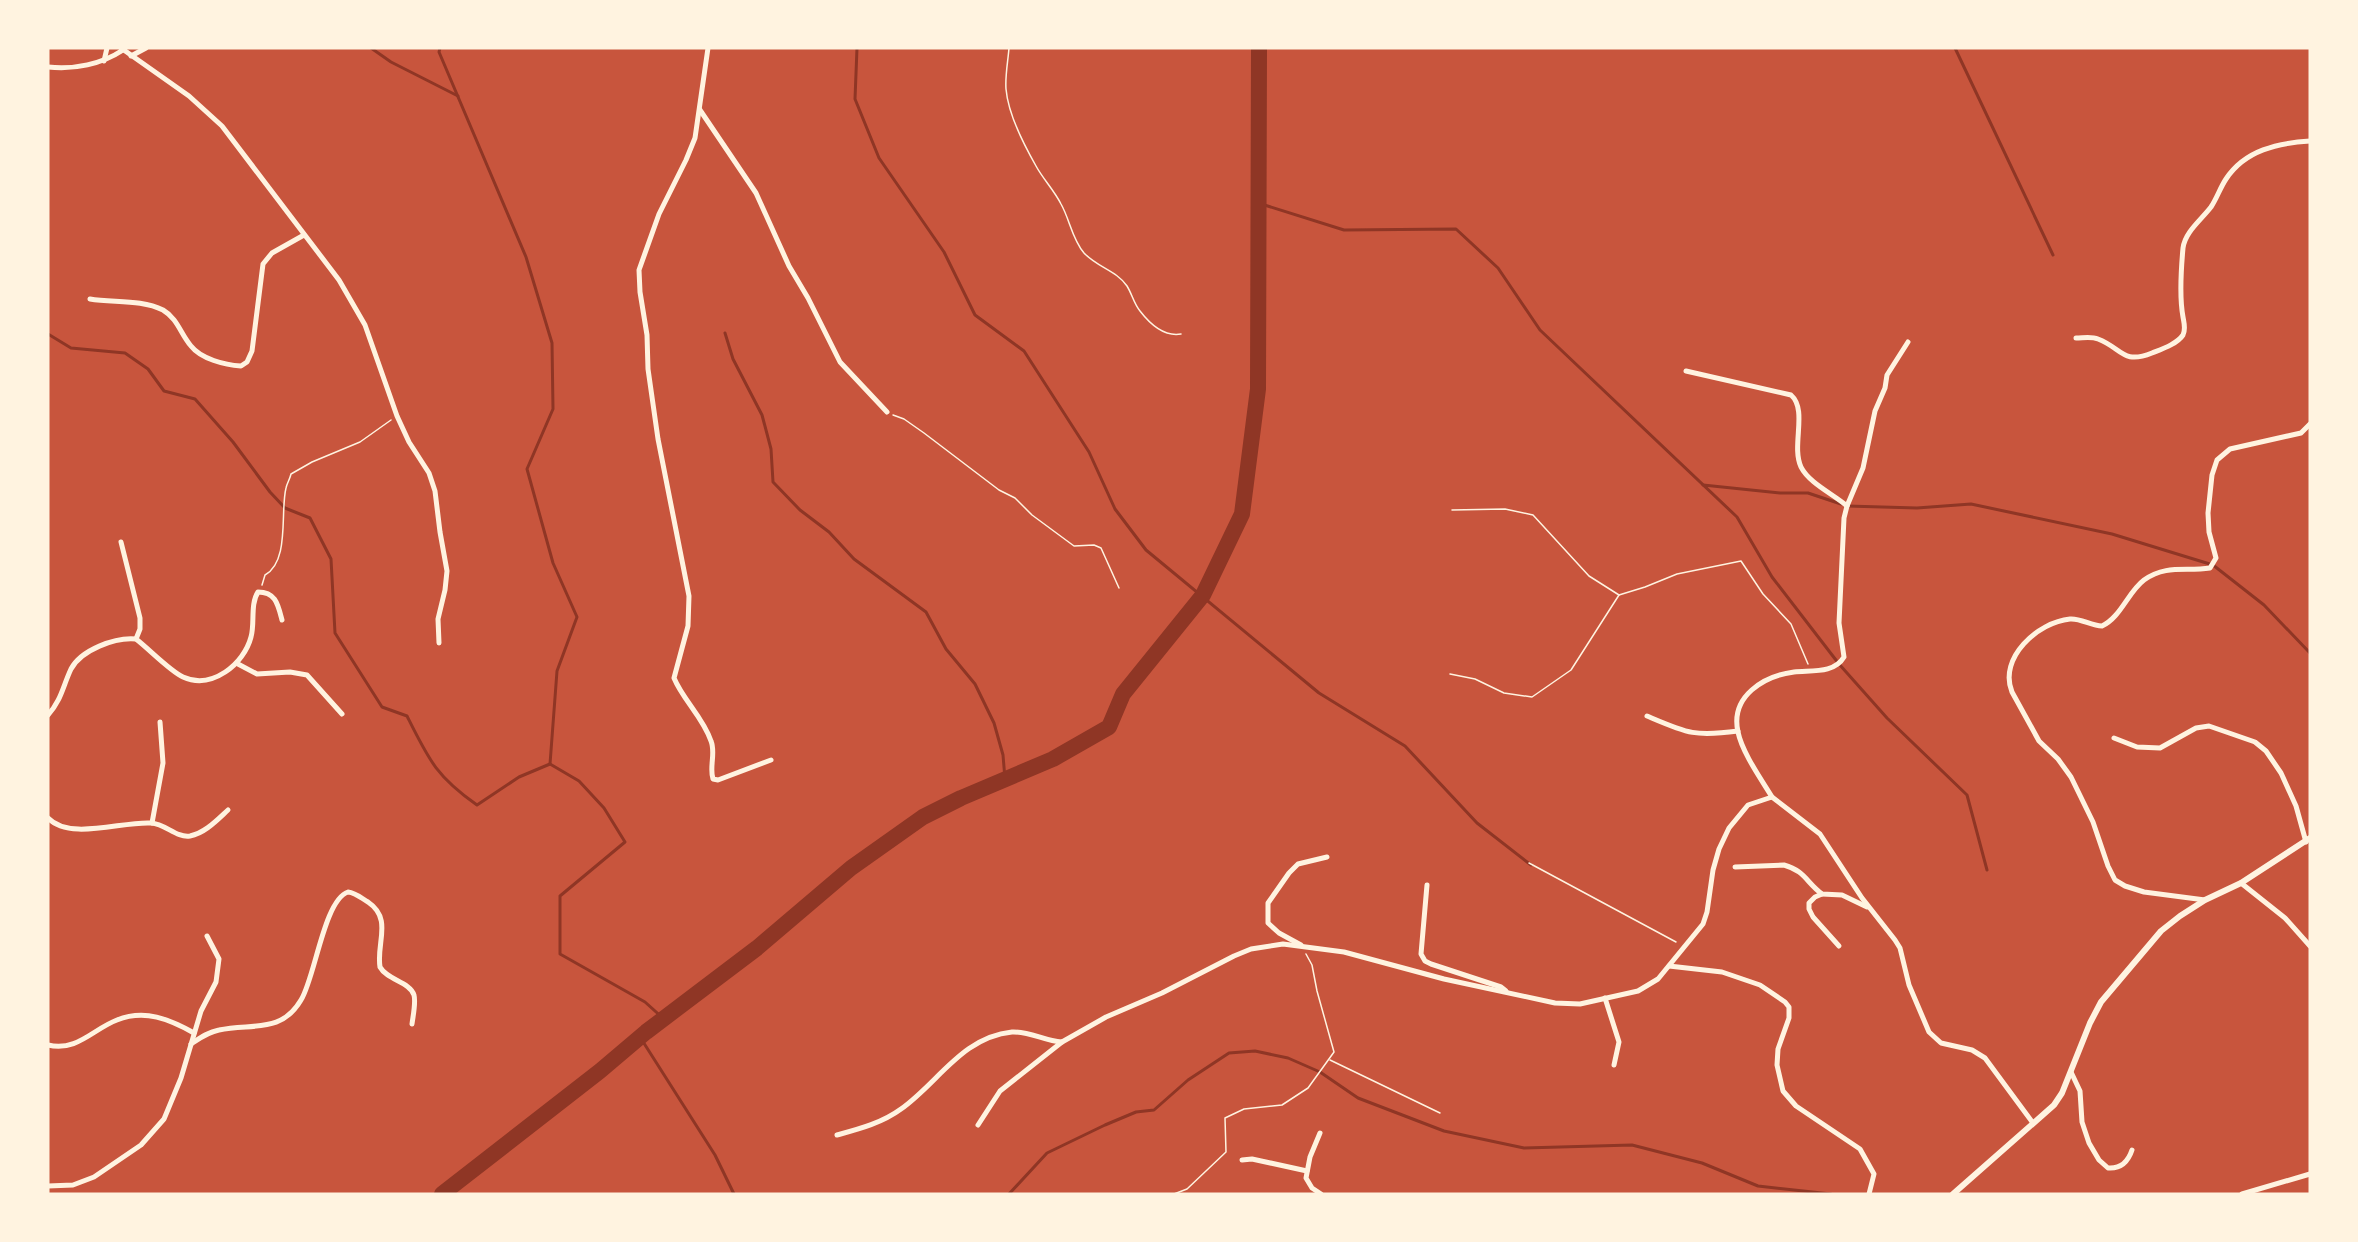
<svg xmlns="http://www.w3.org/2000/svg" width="2358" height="1242" font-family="'Varela Round',sans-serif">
<rect width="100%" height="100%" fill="#c8553d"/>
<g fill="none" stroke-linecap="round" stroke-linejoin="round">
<g stroke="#8f3625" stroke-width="3">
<path d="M371,48l20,14 67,34"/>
<path d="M440,48l-1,4 87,205 26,86 1,66 -26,60 26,94 24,54 -20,54 -7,93"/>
<path d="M857,48l-2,51 24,59 65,94 31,63 49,36 65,101 26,57 31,41 173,143 86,53 72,77 54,42"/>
<path d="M1955,48l98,207"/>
<path d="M1258,203l86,27 112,-1 42,39 42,62 197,187 35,60 67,87 48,54 80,77 20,75"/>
<path d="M725,333l8,26 29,56 9,34 2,33 27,28 29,22 25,27 72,53 20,37 29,35 19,39 9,32 2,24"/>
<path d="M48,334l23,14 54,5 23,16 16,22 31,8 38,43 37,50 15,16 25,10 21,41 4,74 47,74 25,9c22,44 29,60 70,89l42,-28 31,-13 29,17 25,27 21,34 -65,54v58l85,48 19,17"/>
<path d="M1703,485l77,8h28l33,11"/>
<path d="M1847,506l70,2 54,-4 141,30 101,31 51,40 46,48"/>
<path d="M640,1037l75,118 19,39"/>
<path d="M1009,1194l38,-41 58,-28 31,-13 18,-2 34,-30 41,-27 26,-2 33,7 32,14 38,26 86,33 80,17 108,-3 70,18 56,23 73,8"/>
</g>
<path stroke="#8f3625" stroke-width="16" d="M442,1194l158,-123 46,-39 111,-84 94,-80 72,-51 38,-19 92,-39 56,-32 14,-33 80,-99 39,-81 16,-125 1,-341"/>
<g stroke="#fff3e0" stroke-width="1.5">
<path d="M1009,48c-1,13 -4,28 -3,41 2,24 18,56 30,77 7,13 18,24 25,38 9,16 11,35 23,49 13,14 33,18 43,33 5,8 7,18 13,25 10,13 24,26 41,23"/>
<path d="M893,415l11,4 20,14 75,57 16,8 17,17 42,31 20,-1 7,3 18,40"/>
<path d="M1452,510l53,-1 28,6 56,61 30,19"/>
<path d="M262,585l3,-10c25,-14 15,-63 21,-87 1,-5 4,-9 5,-14l21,-12 48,-20 31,-22"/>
<path d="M1450,674l25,5 29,14 28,4 39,-27 48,-75 26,-8 32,-13 64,-13 22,33 28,30 17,40"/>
<path d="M1529,863l147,79"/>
<path d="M1330,1060l110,53"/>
<path d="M1174,1194l13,-5 39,-37 -1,-34 19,-9 38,-4 26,-17 26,-36 -17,-61 -5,-26 -6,-11"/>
</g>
<g stroke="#fff3e0" stroke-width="5">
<path d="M121,48l68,48 33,30 117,154 26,45 32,91 12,26 20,31 6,18 5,41 7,39 -2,19 -7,29 1,24"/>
<path d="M708,48l-13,90 -9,22 -27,54 -20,56 1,22 7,43 1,34 10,70 31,157 -1,30 -14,52c9,22 29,39 37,63 5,12 -2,26 2,38l5,1 53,-20"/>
<path d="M131,56l15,-8"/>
<path d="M104,61l3,-13"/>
<path d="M48,67c26,3 54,-3 75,-17"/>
<path d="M700,110l56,83 33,73 19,32 32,64 47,50"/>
<path d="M90,299c23,4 51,0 73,11 15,9 17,23 28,36 10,13 34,19 50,20l6,-4 5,-11 11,-87 9,-11 32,-18"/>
<path d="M2076,338c7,0 15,-2 22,1 24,9 24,26 54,14 10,-4 25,-9 31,-18 3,-6 1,-12 0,-18 -4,-21 -2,-47 0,-69 2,-16 18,-28 28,-41 6,-9 9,-19 15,-28 19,-29 52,-36 84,-38"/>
<path d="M1686,371l105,24c17,15 0,51 10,72 8,16 32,27 46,39"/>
<path d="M121,542l19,76v11l-4,10"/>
<path d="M238,664l19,10 33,-2 17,3 35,39"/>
<path d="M48,715c13,-14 15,-29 23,-46 10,-19 44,-32 65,-30 13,10 34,32 47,38 29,13 61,-13 68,-40 4,-13 -1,-33 7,-45 18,0 20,13 24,28"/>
<path d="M1647,716c40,17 47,21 91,15"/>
<path d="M2114,738l23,9 23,1 36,-20 13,-2 46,16 11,9 15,22 15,33 10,36"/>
<path d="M1772,797c-11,-18 -30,-45 -34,-65 -8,-36 26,-56 56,-60 17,-2 40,2 50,-15l-5,-34 5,-105 3,-12 16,-38 12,-57 10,-23 2,-13 21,-33"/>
<path d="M48,818c22,23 74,3 103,5 15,1 25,15 39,13 15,-3 27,-16 38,-26"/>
<path d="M152,823l11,-60 -3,-41"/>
<path d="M1735,867l49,-2c21,6 22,17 38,29l20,1 25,12"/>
<path d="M2241,883l44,35 25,28"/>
<path d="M1427,885l-6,69 4,7 6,3 70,23 5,4"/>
<path d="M1822,894l-7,3 -6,6v6l4,8 26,29"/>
<path d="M2205,900l-61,-8 -19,-6 -10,-6 -7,-14 -15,-44 -22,-45 -13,-18 -19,-18 -27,-49c-14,-34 26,-70 58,-73 11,-1 21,7 32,7 19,-9 26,-34 42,-46 23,-16 42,-8 66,-12l6,-10 -7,-26 -1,-19 4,-38 5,-15 13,-11 71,-16 9,-9"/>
<path d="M1301,945l-22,-12 -11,-10v-20l21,-30 9,-9 29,-7"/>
<path d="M1669,966l53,6 38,13 25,17 4,5v11l-11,31 -1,16 6,26 13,15 64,43 14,25 -5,20"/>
<path d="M1605,998l14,44 -5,23"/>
<path d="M191,1044c9,-6 17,-12 28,-14 33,-7 62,4 82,-30 14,-22 23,-100 47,-108 8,1 13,6 20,10 25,17 8,41 12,65 7,13 30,15 34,28 2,8 -1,21 -2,29"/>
<path d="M48,1045c29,7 45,-16 69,-25 28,-11 52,-1 77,13"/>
<path d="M2071,1072l9,19 2,31 7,21 10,17 9,8c13,1 20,-6 24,-18"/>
<path d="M978,1125l22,-34 62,-49"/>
<path d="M1320,1133l-10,24 -4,21 6,10 9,6"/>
<path d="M837,1135c22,-6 45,-12 64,-26 37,-26 61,-72 111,-77 18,-1 32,9 50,10l44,-25 56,-24 72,-37 17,-7 32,-5 61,8 100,27 111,24 25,1 58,-13 20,-12 45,-55 4,-12 6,-42 6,-21 10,-21 19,-23 24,-8 48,37 42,64 33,42 5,8 9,37 20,47 12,11 31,7 13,8 48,65"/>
<path d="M1242,1160l10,-1 55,12"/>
<path d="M48,1186l25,-1 21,-8 47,-32 23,-26 17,-41 20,-67 15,-29 3,-23 -12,-23"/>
<path d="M2242,1194l68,-20"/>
</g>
<path stroke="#fff3e0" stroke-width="6" d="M1953,1194l101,-89 8,-12 28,-70 11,-21 60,-71 19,-15 25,-16 36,-17 69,-45"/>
</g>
<rect width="2358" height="1242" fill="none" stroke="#fff3e0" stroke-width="99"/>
</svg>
